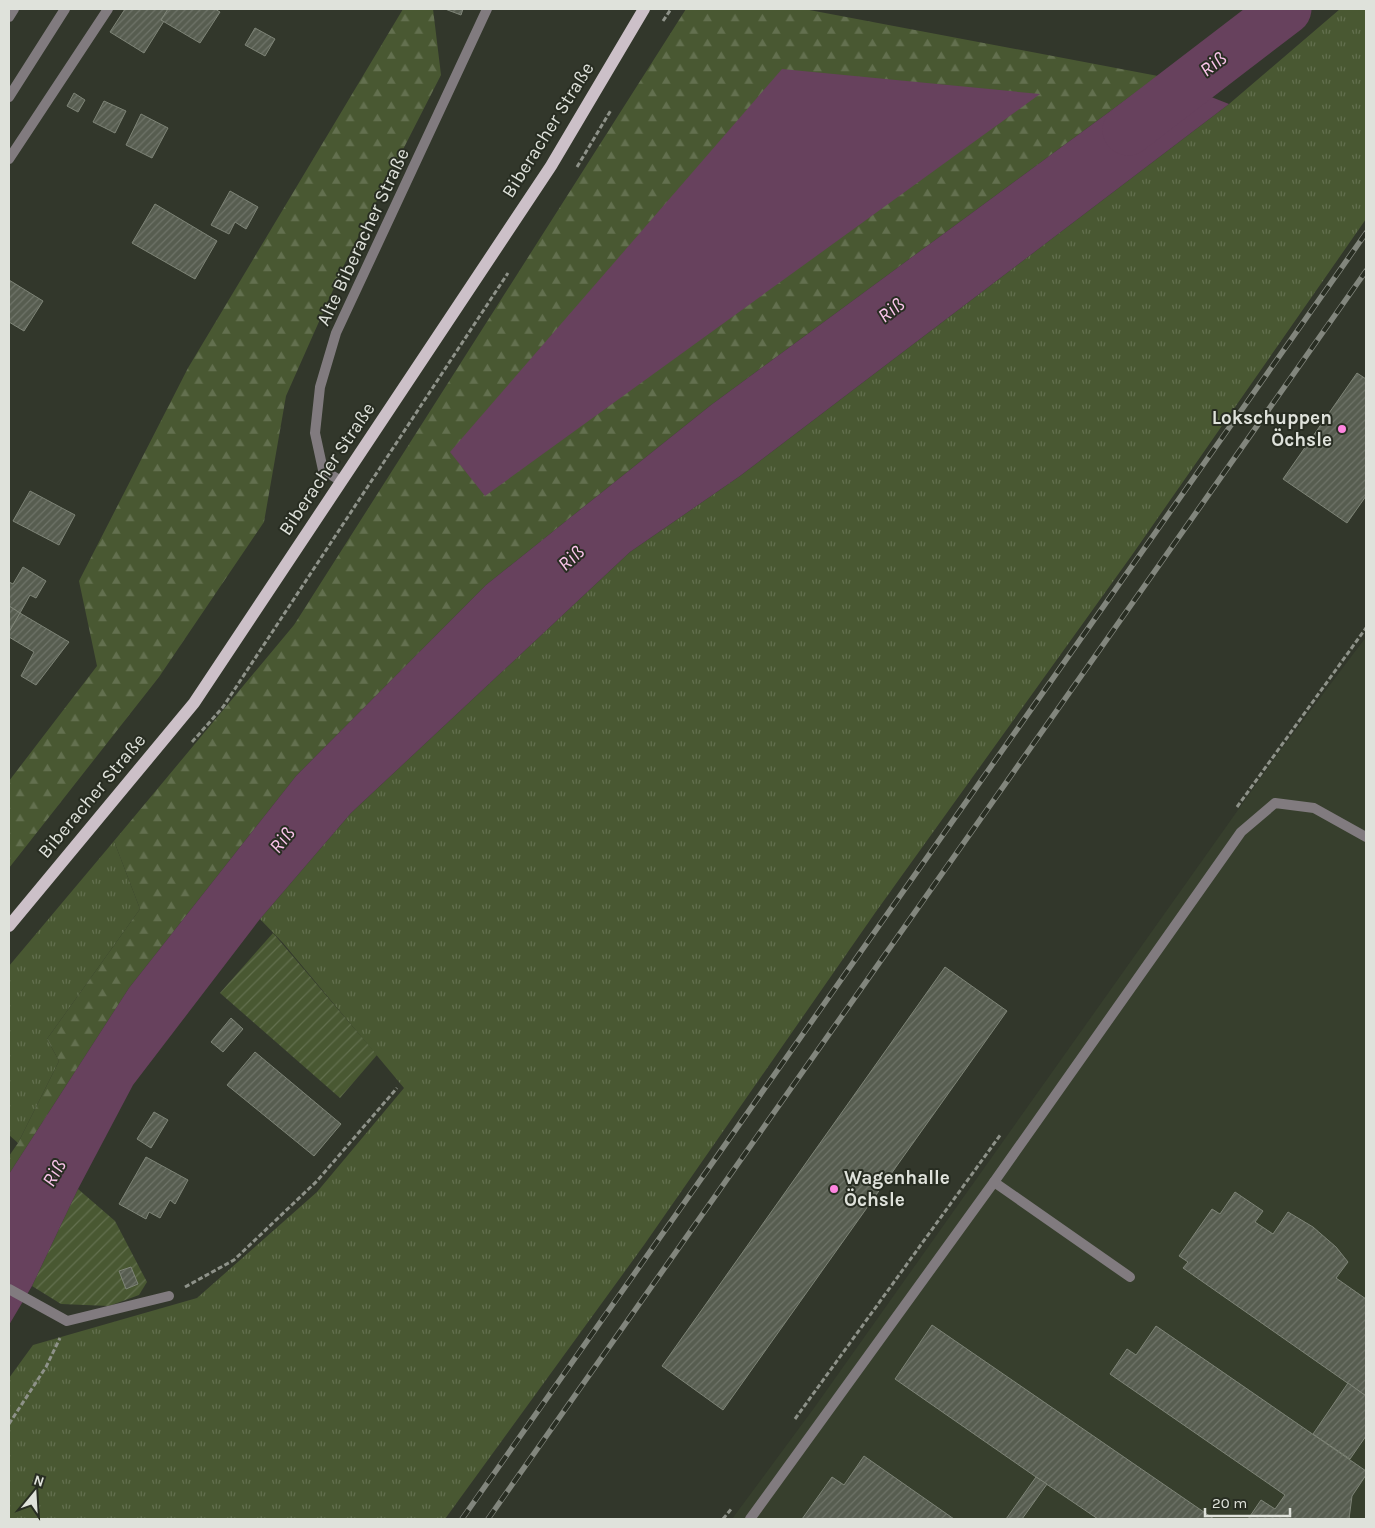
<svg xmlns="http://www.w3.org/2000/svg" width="1375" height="1528" font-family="Karla,sans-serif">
<defs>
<pattern id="grass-tufts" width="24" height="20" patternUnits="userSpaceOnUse" patternTransform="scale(1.25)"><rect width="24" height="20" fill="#495832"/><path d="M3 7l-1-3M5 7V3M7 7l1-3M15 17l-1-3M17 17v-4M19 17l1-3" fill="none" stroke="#63704f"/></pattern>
<pattern id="forest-firs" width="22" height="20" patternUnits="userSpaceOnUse" patternTransform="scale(1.25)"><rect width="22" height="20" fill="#495832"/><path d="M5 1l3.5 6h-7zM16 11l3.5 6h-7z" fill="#63704f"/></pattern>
<pattern id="garden-furrows" width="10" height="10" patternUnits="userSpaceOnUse" patternTransform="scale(1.25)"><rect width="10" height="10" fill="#495832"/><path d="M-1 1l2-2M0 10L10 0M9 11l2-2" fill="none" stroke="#63704f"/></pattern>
<pattern id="building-hatch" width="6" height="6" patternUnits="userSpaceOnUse" patternTransform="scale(1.25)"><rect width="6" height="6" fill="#575d50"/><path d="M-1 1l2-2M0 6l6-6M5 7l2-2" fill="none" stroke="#6f7469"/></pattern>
</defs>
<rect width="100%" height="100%" fill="#32372b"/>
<path fill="#373f2d" d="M1366,637v882h-634l82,-111 463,-653z"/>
<g fill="url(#grass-tufts)">
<path d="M1340,9h26v210l-234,336 -257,358 -231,332 -199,274h-436v-141l24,-33 164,-47 120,-106 87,-104 -121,-145 -23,-24 91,-106 279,-261 110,-76 489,-372z"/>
<path d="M114,841l26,68 -93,130 12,22 -41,82 -9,-8v-169z"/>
</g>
<g fill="url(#forest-firs)">
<path d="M403,9h30l8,66 -96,188 -59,133 -22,126 -105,155 -150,191v-87l88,-115 -18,-85 109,-213z"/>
<path d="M686,9h118l354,67 -447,329 -225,180 -190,191 -167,212 -120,186v-18l9,-13 41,-82 -12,-22 93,-130 -26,-68 180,-216z"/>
</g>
<g fill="url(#garden-furrows)">
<path d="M273,933l104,122 -37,43 -120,-105z"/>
<path d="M78,1189l37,32 32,61 -8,13 -30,11 -48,-2 -29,-18z"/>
</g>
<g fill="#67415d">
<path d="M782,69l258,25 -555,402 -35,-44z"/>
<path d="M1158,76l71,28 -489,372 -110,76 -279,261 -91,106 -127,166 -55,104 -46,97 -23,39v-151l120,-186 167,-212 190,-191 225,-180z"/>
</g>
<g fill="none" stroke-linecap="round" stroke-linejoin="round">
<path stroke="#67415d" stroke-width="51" d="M1128,130l158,-121"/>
</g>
<g fill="url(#building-hatch)" stroke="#7e8477">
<path d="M125,9h43l-7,11 3,1 -20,32 -34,-21z"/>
<path d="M168,9h47l5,3 -20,31 -39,-23z"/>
<path d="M445,9h18l-2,6z"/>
<path d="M255,28l20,11 -10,17 -20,-11z"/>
<path d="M74,93l11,7 -7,12 -11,-6z"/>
<path d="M104,101l22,10 -11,22 -22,-11z"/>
<path d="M141,114l27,14 -16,30 -26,-13z"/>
<path d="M230,191l28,16 -12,22 -11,-7 -6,12 -18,-9z"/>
<path d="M155,204l62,37 -22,38 -63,-36z"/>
<path d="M9,280l34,21 -19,30 -15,-9z"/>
<path d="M1357,373l9,6v117l-19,27 -64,-44z"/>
<path d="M30,491l45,24 -16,30 -46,-24z"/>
<path d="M23,567l23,14 -10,17 -6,-3 -10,18 -11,-7v-24l4,2z"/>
<path d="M9,606l11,7 -11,19z"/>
<path d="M20,613l49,29 -33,43 -15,-9 13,-24 -25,-15v-5z"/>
<path d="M945,967l62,44 -284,399 -61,-44z"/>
<path d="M231,1018l12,11 -20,23 -12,-10z"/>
<path d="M255,1052l86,72 -27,32 -87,-71z"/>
<path d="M154,1112l14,8 -17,28 -14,-9z"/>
<path d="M146,1157l42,23 -13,24 -5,-4 -10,18 -11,-6 -3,7 -27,-15z"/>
<path d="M1235,1192l28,19 -8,11 18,12 15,-22 25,15 23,20 12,15 -12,16 30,21v97l-183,-128 5,-6 -9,-6 33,-47 8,5z"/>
<path d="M131,1267l7,17 -12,5 -7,-18z"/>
<path d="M932,1325l282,194h-116l-62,-42 -141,-98z"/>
<path d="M1156,1326l210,145v4l-14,21 -3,23h-101l13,-19 14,9 10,-14 -175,-121 17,-25 9,6z"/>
<path d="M1348,1383l18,13v40l-16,23 -37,-25z"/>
<path d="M864,1456l90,63h-152l30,-42 12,8z"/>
<path d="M1036,1477l11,7 -25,35h-16z"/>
</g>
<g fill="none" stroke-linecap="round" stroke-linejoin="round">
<g stroke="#8e9289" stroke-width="3" stroke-dasharray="5 2.5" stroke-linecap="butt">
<path d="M663,21l8,-12"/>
<path d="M577,167l34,-57"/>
<path d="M192,742l31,-35 285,-434"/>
<path d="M1237,807l129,-179"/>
<path d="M185,1287l49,-27 83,-79 80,-93"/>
<path d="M795,1419l206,-285"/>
<path d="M9,1424l37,-57 14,-29"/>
<path d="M723,1519l9,-11"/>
</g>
<g stroke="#817b7f" stroke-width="10">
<path d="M9,17l5,-8"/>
<path d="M9,159l99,-150"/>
<path d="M994,1182l136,95"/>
<path d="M9,1289l58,32 102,-25"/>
<path d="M750,1519l244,-337 247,-350 34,-29 39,5 52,29"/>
</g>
<g stroke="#817b7f" stroke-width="10">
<path d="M9,97l56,-88"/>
<path d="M341,481l-18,-11 -8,-37 5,-46 16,-54 151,-324"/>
</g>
<path stroke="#ccc0c8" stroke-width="12" d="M9,926l185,-223 357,-537 93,-157"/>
<g stroke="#82867d" stroke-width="5.5">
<g id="rail">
<path d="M462,1519l904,-1286"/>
<path d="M488,1519l878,-1248"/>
</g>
</g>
<use href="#rail" stroke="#282d22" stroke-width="4" stroke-dasharray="11" stroke-linecap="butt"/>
</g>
<g fill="#fe85e0" stroke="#282d22" stroke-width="2">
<circle cx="1342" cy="429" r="5"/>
<circle cx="834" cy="1189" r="5"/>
</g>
<g text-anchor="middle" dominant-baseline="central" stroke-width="4" stroke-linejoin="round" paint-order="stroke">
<g font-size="19" fill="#dfe2db" stroke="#282d22">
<text transform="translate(548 130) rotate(-58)">Biberacher Straße</text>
<text transform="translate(363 237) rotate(-65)">Alte Biberacher Straße</text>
<text transform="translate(327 469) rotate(-56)">Biberacher Straße</text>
<text transform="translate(92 796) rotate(-50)">Biberacher Straße</text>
</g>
<g font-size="19" font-weight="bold" fill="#dfe2db" stroke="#282d22" text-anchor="end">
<text x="1332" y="418">Lokschuppen<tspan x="1332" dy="22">Öchsle</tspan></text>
<text x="844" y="1178" text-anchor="start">Wagenhalle<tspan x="844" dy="22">Öchsle</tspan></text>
</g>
<g font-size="20" font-style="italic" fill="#fbc5eb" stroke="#282d22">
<text transform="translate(1213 64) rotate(-37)">Riß</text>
<text transform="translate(891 310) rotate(-37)">Riß</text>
<text transform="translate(571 558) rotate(-42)">Riß</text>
<text transform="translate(282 840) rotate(-51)">Riß</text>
<text transform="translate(54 1173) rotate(-60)">Riß</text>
</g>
</g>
<rect width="1375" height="1528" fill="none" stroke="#dfe2db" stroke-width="20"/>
<g transform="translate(35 1493) rotate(18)" stroke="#282d22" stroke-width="4" paint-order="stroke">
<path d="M0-4L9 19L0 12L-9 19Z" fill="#dfe2db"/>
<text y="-8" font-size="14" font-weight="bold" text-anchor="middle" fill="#dfe2db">N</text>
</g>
<path d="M1205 1508v8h85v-8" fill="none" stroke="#dfe2db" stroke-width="2.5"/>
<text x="1212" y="1508" font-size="15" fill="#dfe2db" stroke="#282d22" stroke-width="4" paint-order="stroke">20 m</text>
</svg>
